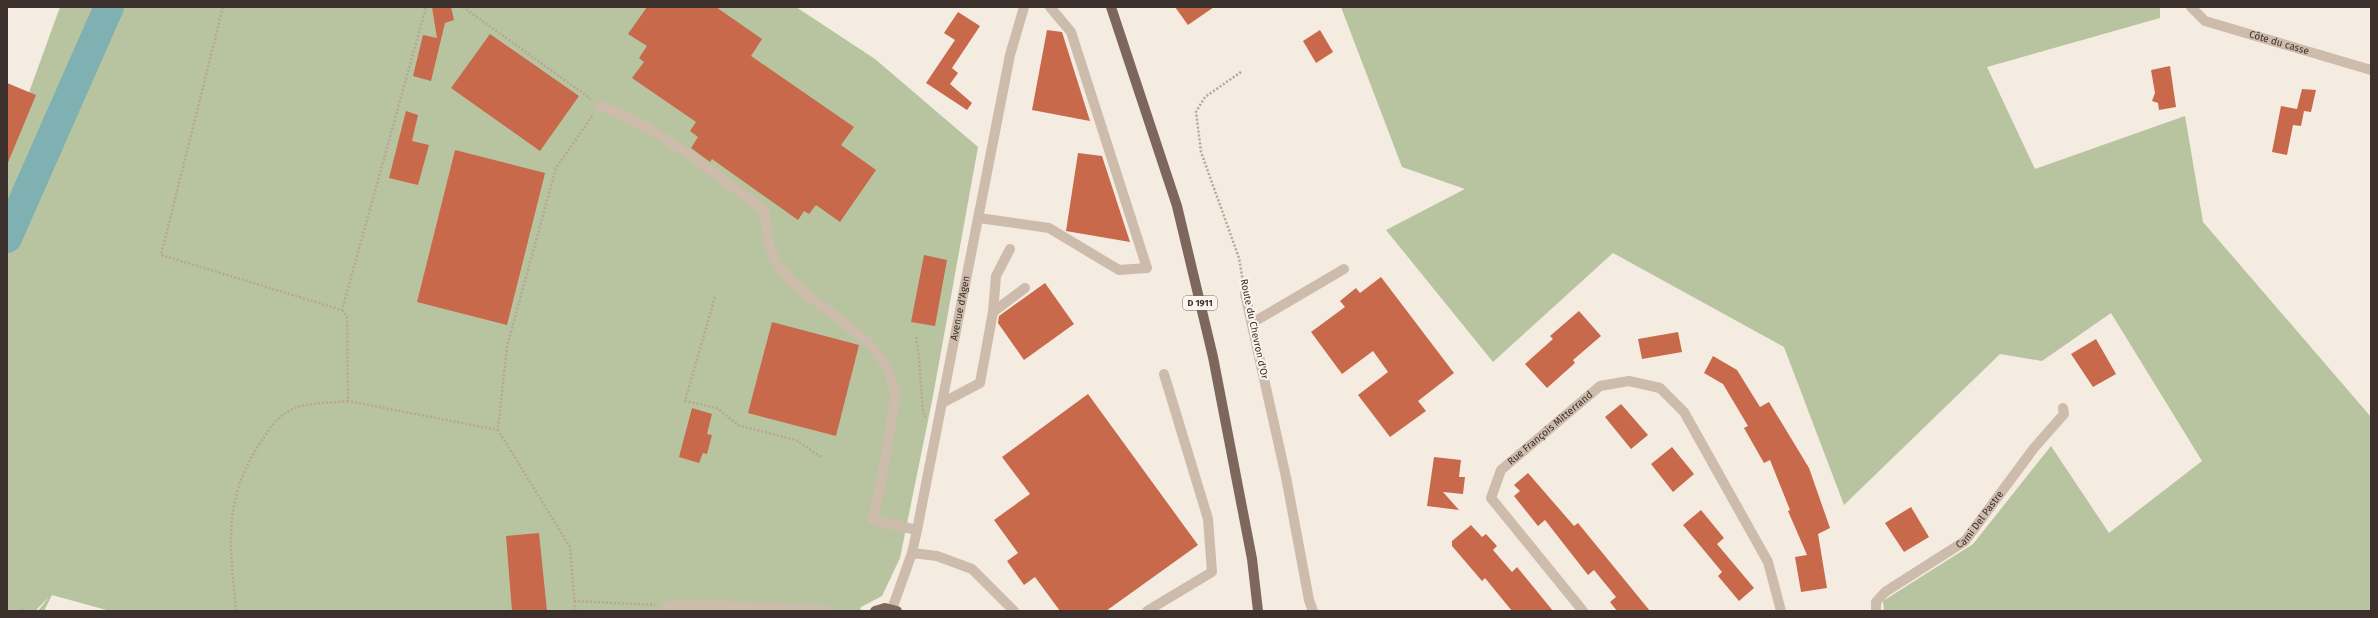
<svg xmlns="http://www.w3.org/2000/svg" width="2378" height="618" font-family="'Fira Sans',sans-serif">
<rect width="100%" height="100%" fill="#f4ebe1"/>
<g fill="#b8c4a0">
<path d="M60,7h736l79,52 103,88 -45,249 -33,162 -18,38 -21,11 -1,4h-750l-58,-16 -8,16h-6l11,-14 -14,14h-28v-458z"/>
<path d="M1341,7h819v11l-173,49 48,102 150,-53 18,106 168,195v194h-487l-1,-10 90,-57 78,-98 58,87 93,-72 -91,-148 -69,48 -42,-7 -156,151 -60,-158 -171,-94 -120,109 -107,-132 79,-41 -63,-22z"/>
</g>
<g fill="none" stroke-linecap="round" stroke-linejoin="round">
<path stroke="#7fb0b2" stroke-width="30" d="M7,238l102,-231"/>
</g>
<g fill="#c8694b">
<path d="M432,7h19l3,13 -9,3 -14,58 -18,-5 10,-41 14,3z"/>
<path d="M647,7h69l46,32 -11,17 103,71 -13,18 35,25 -36,52 -24,-17 -7,9 -5,-3 -6,9 -86,-61 -2,3 -19,-14 7,-11 -8,-6 6,-9 -64,-44 12,-16 -5,-4 8,-12 -19,-12z"/>
<path d="M1175,7h39l-26,18z"/>
<path d="M958,12l22,14 -28,42 6,5 -8,11 22,19 -5,7 -41,-27 29,-43 -11,-7z"/>
<path d="M1047,30l15,2 28,89 -58,-11z"/>
<path d="M1320,30l13,22 -17,11 -13,-22z"/>
<path d="M490,34l89,62 -39,55 -89,-63z"/>
<path d="M2170,66l6,41 -17,3 -1,-7 -6,-2 3,-8 -4,-23z"/>
<path d="M7,83l29,12 -29,70z"/>
<path d="M2302,89l14,1 -5,22 -7,-1 -3,15 -8,-1 -6,30 -15,-3 9,-46 16,3z"/>
<path d="M406,111l12,4 -6,26 17,4 -11,40 -29,-7z"/>
<path d="M455,150l90,23 -38,152 -90,-23z"/>
<path d="M1078,153l24,3 28,86 -64,-11z"/>
<path d="M924,255l23,5 -12,66 -24,-4z"/>
<path d="M1381,277l73,96 -36,28 8,10 -36,26 -32,-42 30,-23 -15,-21 -31,23 -31,-42 34,-25 -5,-6 16,-13 4,5z"/>
<path d="M1045,283l29,41 -50,36 -26,-37 1,-7z"/>
<path d="M1579,311l22,25 -28,24 2,3 -28,25 -22,-24 28,-25 -3,-3z"/>
<path d="M772,322l87,23 -23,91 -88,-23z"/>
<path d="M1678,332l4,20 -40,7 -4,-20z"/>
<path d="M2096,339l20,35 -23,13 -22,-33z"/>
<path d="M1713,356l24,14 23,37 9,-5 40,66 21,60 -12,6 9,54 -26,4 -6,-35 12,-2 -19,-44 2,-1 -20,-50 -6,3 -20,-35 4,-2 -25,-42 -19,-11z"/>
<path d="M1088,394l110,151 -92,66h-46l-25,-34 -11,8 -17,-24 11,-8 -24,-33 36,-26 -28,-37z"/>
<path d="M1621,404l27,31 -17,14 -26,-32z"/>
<path d="M692,408l20,6 -5,20 5,1 -5,19 -4,-1 -4,10 -20,-6z"/>
<path d="M1672,447l22,27 -21,18 -22,-28z"/>
<path d="M1434,457l27,3 -2,17h6l-2,17 -20,-2 16,18 -32,-4z"/>
<path d="M1528,473l46,53 4,-3 72,88h-33l-7,-9 6,-5 -22,-27 -6,5 -43,-55 -7,6 -24,-30 6,-5 -6,-6z"/>
<path d="M1911,507l18,30 -25,15 -19,-29z"/>
<path d="M1701,510l23,28 -7,6 37,44 -15,13 -21,-25 4,-4 -39,-47z"/>
<path d="M1471,525l11,12 4,-3 11,12 -4,4 19,22 5,-5 36,44h-41l-27,-33 -3,3 -30,-35v-5z"/>
<path d="M539,533l8,78h-35l-6,-75z"/>
</g>
<g fill="none" stroke-linecap="round" stroke-linejoin="round">
<g stroke="#b9a596" stroke-width="2.5" stroke-dasharray="2 2" stroke-linecap="butt">
<path d="M223,7l-62,248 181,55 84,-303"/>
<path d="M463,7l128,92"/>
<path d="M1241,72l-36,25 -9,15 5,40 38,106 4,24"/>
<path d="M715,297l-30,104 32,7 21,17 58,15 25,17"/>
<path d="M342,310l5,7 1,84 150,29"/>
<path d="M916,337c5,27 4,53 8,79l2,1"/>
<path d="M574,601l81,4"/>
<path d="M22,611l1,-2"/>
<path d="M236,611c-6,-66 -14,-109 24,-168 10,-15 17,-27 33,-34 16,-7 38,-6 55,-8"/>
<path d="M575,611l-5,-64 -72,-117 9,-84 49,-178 37,-53"/>
</g>
<g stroke="#cdbbac" stroke-width="10">
<path id="s1" d="M2191,7l14,14 166,49"/>
<path d="M600,106c60,21 112,67 164,104 3,19 4,42 16,58 33,45 108,65 115,127 0,8 -3,19 -4,27 -4,33 -11,65 -18,98l44,10"/>
<path d="M979,218l70,10 70,42 28,-2 -76,-236 -21,-25"/>
<path d="M1245,294l41,183 23,123 4,11"/>
<path d="M993,312l32,-24"/>
<path d="M1252,323l92,-54"/>
<path d="M942,403l38,-20 13,-71 3,-36 14,-27"/>
<path d="M912,553l25,3 35,13 42,42"/>
<path d="M667,606h66l95,5"/>
<path id="s2" d="M892,609l20,-56 5,-23 93,-475 14,-48"/>
<path d="M1147,611l65,-39 -4,-53 -44,-145"/>
<path id="s3" d="M1583,611l-92,-113 10,-28 99,-84 29,-5 31,7 24,24 84,150 13,49"/>
<path id="s4" d="M1876,611v-9l9,-10 80,-51 69,-93 30,-34 -1,-6"/>
</g>
<g stroke="#7d675c" stroke-width="10">
<path d="M1111,7l66,199 36,151 39,202 6,52"/>
<path d="M875,611l10,-3 12,3"/>
</g>
</g>
<g text-anchor="middle" dominant-baseline="central" stroke-width="4" stroke-linejoin="round" paint-order="stroke">
<rect fill="#fbf5ee" stroke="#756b66" stroke-width="1" x="1183" y="296" width="34" height="14" rx="3"/>
<g font-size="9" font-weight="bold" fill="#3b302b">
<text x="1200" y="303">D 1911</text>
</g>
<g font-size="10" fill="#3b302b" stroke="#fbf5ee">
<text stroke="none"><textPath href="#s1" startOffset="97">Côte du casse</textPath></text>
<text stroke="none"><textPath href="#s2" startOffset="309">Avenue d'Agen</textPath></text>
<text transform="translate(1254 329) rotate(78)">Route du Chevron d'Or</text>
<text stroke="none"><textPath href="#s3" startOffset="240">Rue François Mitterrand</textPath></text>
<text stroke="none"><textPath href="#s4" startOffset="143">Cami Del Pastre</textPath></text>
</g>
</g>
<rect width="2378" height="618" fill="none" stroke="#3b302b" stroke-width="16"/>
</svg>
